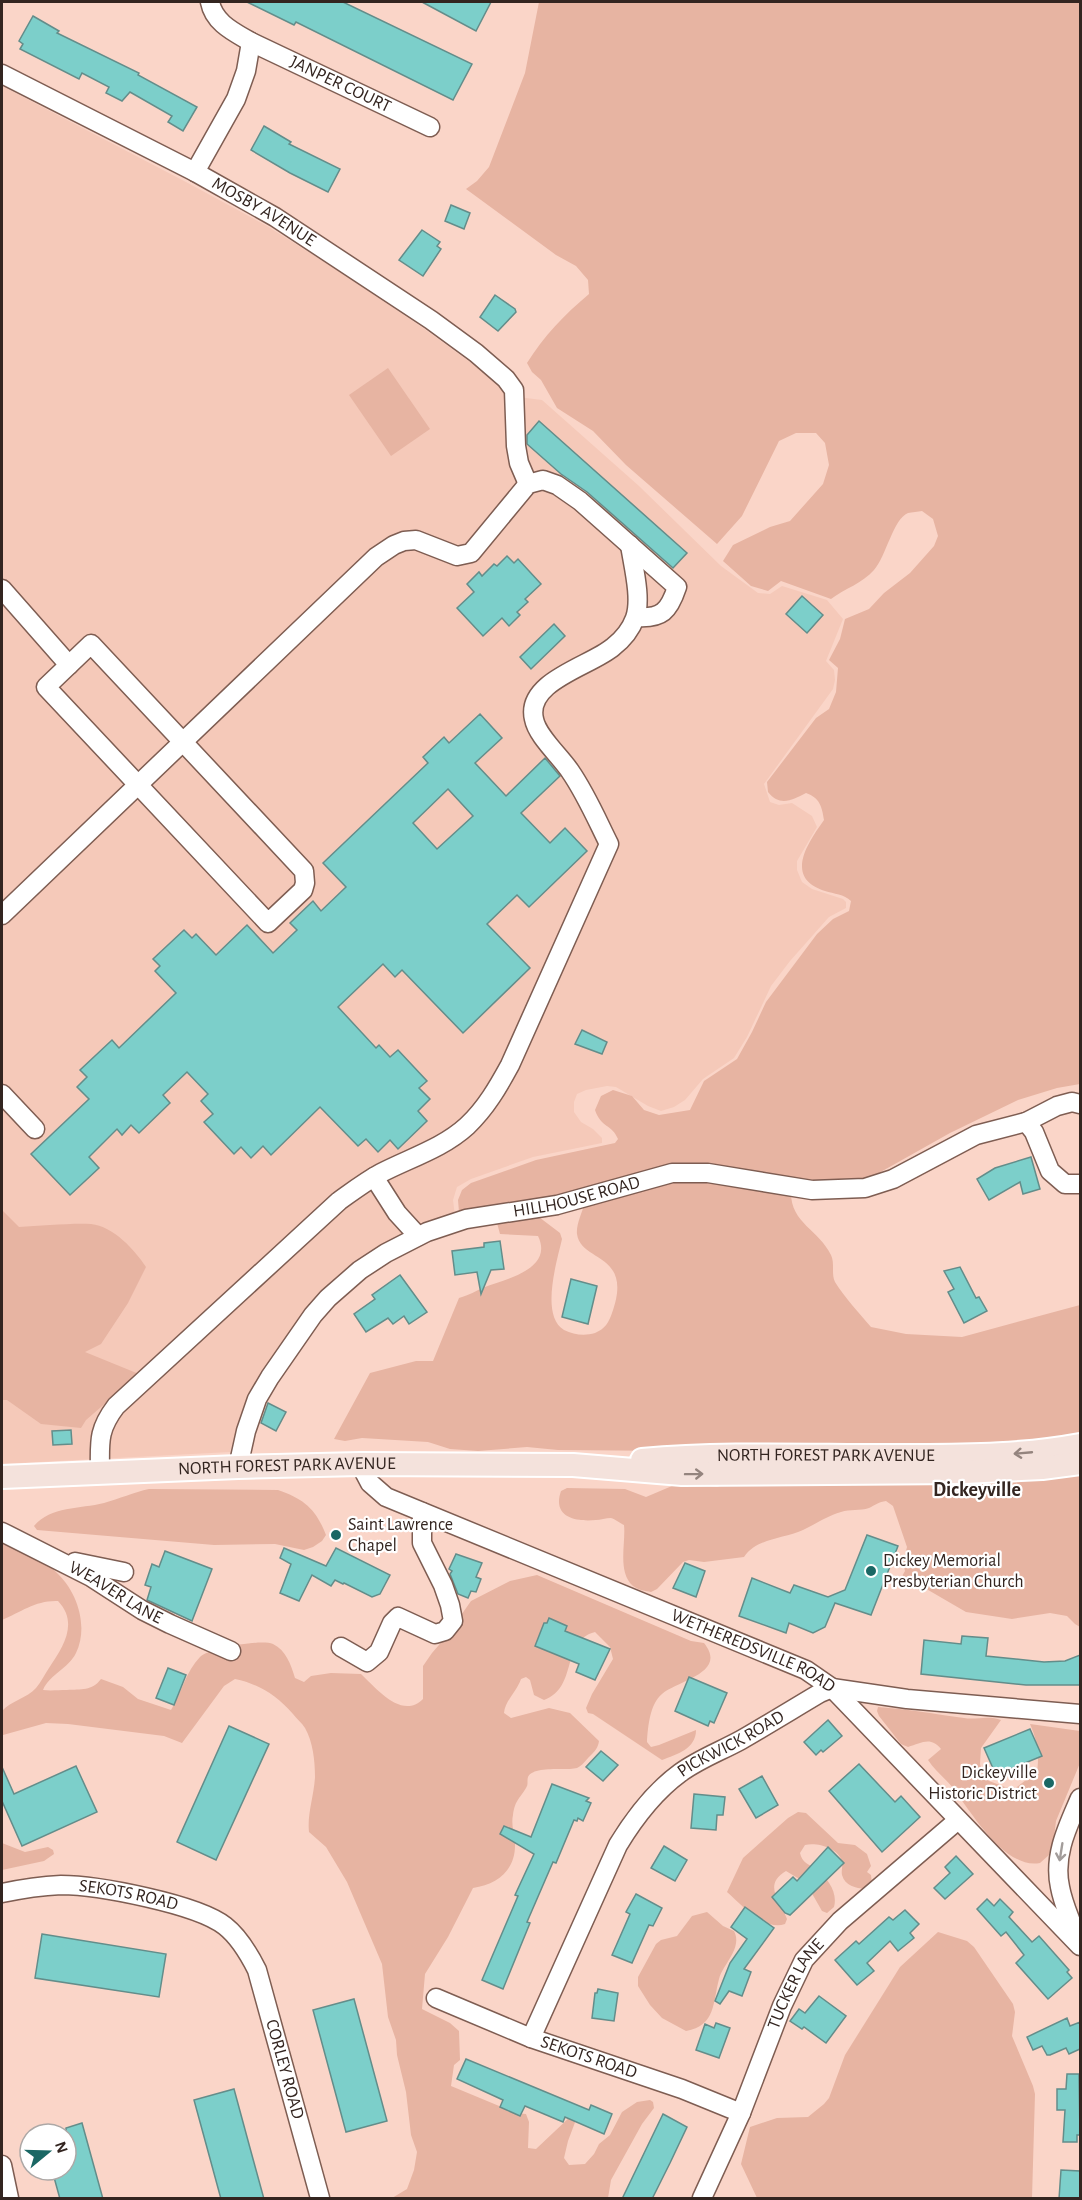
<svg xmlns="http://www.w3.org/2000/svg" width="1082" height="2200" font-family="'Alegreya Sans',sans-serif">
<rect width="100%" height="100%" fill="#fad5c8"/>
<path fill="#f5c9b9" d="M2,86l184,96 81,44 75,47 81,55 95,69 24,3 97,86 82,80 37,27 12,1 12,-8 45,14 16,19 -17,42 8,9 1,10 -2,9 -69,95 6,18 9,3 13,-2 20,13 5,11 -20,34v9l5,12 10,7 31,10 3,3v6l-17,9 -39,44 -19,25 -24,51 -13,21 -31,21 -18,21 -11,7 -13,4 -13,-5 -32,-19 -9,-1 -21,4 -9,4 -3,8v10l7,10 12,7 9,9v5l-69,14 -62,22 -14,8 -4,13 2,16 -156,104 -51,74 -18,58 -228,12z"/>
<g fill="#e7b4a2">
<path d="M539,2h541v1082l-23,4 -39,12 -68,33 -89,50 -49,1 -64,-7 -131,7 -156,31 -2,-3 -1,-12 4,-10 9,-7 65,-23 79,-17 3,-4c-6,-15 -17,-11 -23,-29l6,-14 12,-6 19,6 12,14 15,5 31,-5 14,-29 33,-22 15,-27 14,-30 51,-68 16,-15 16,-8 2,-10c-7,-7 -17,-7 -26,-10 -41,-13 -18,-47 -1,-71 -2,-13 -4,-22 -18,-27 -14,7 -26,14 -38,-1l-1,-10 49,-64 13,-9 7,-17 2,-24 -9,-8 11,-21 5,-20 24,-10 15,-16 26,-20 24,-27 4,-10 -5,-17 -11,-8c-4,1 -10,1 -14,2 -15,6 -22,44 -34,57 -11,13 -30,19 -43,29l-50,-18 -13,10 -17,-5 -28,-25 10,-16 37,-18 20,-6 33,-37 6,-19 -4,-22 -9,-10h-20l-17,8 -37,75 -25,28 -91,-79 -33,-34 -36,-23 -16,-28 -9,-8 -5,-9c17,-27 37,-48 62,-69l-1,-14 -12,-14 -20,-11 -90,-66 11,-8 12,-14 23,-60 13,-34z"/>
<path d="M388,368l42,61 -39,27 -42,-61z"/>
<path d="M673,1177l118,16c0,30 28,37 40,62 4,8 0,19 4,27 10,16 24,31 36,45l35,7 56,3 118,-32v134l-28,5 -374,7 -120,-1 -31,-3 -49,4 -28,-2 -22,-7 -66,-4 -17,3 -11,-2 36,-66 46,-12h17l26,-63c11,-3 16,-7 26,-11 21,-8 69,-18 53,-51l-38,-2 -3,-11 38,-9 25,19 2,6c-5,22 -22,77 2,91 10,5 21,6 31,3 10,-4 14,-11 17,-20 22,-61 -31,-50 -35,-79 -1,-9 5,-22 8,-31z"/>
<path d="M2,1210l17,17c22,-1 51,-4 72,-3 22,2 44,26 55,43l-18,36 -27,41 -16,8 54,22 -53,46 -5,8 -40,-4 -34,-24h-5z"/>
<path d="M1080,1472v155l-5,-3 -8,-8 -17,-3 -38,6 -46,-7 -43,-25 -21,-7 -1,-2 4,-7 -2,-9 4,-15 -14,-41 -7,-5c-7,1 -11,4 -17,7 -9,3 -19,1 -28,4 -14,4 -25,12 -38,18 -20,9 -46,8 -59,27l-40,5 -15,-2 -6,2 -26,27 -6,3c-5,-1 -13,-2 -18,-6 -16,-14 -7,-43 -9,-61 -4,-2 -9,-6 -13,-7 -5,0 -11,2 -15,2 -21,2 -44,-3 -35,-29l6,-3 58,1 21,8 33,-14 38,4 8,-3 154,-1 29,2z"/>
<path d="M149,1489l129,1c26,9 38,19 48,45l-4,6 -9,6 -9,3 -29,-6 -61,1 -177,-15 -3,-4c17,-20 46,-17 70,-23 15,-4 30,-11 45,-14z"/>
<path d="M2,1537c18,10 39,20 54,35 21,19 33,54 20,81 -8,16 -26,21 -33,37 8,1 15,0 24,0 14,-1 25,1 34,-11l22,8 15,12 33,11c10,-16 15,-39 29,-53 9,-9 61,-18 73,-13 13,6 18,21 22,34l9,4 7,-6 20,-3 30,1c16,15 41,46 62,25v-33l9,-13 13,-15 26,-37 39,-20 27,-6 154,66 13,2c24,30 -25,37 -42,51 -12,10 -14,32 -15,48l4,5 8,-2 37,-15c0,19 -19,24 -34,30l-69,-46 -5,-1 -2,-5 6,-14 21,-35 -3,-12 -15,-15c-35,9 -16,55 -51,68l-10,-5 -4,-15 -4,-3 -5,2c-4,12 -16,22 -17,34l7,5 38,-10 21,5 29,28c-1,7 -4,10 -9,15 -4,4 -8,10 -13,12 -11,3 -43,-3 -49,9 -1,3 0,7 -1,9 -6,12 -12,13 -14,29 -2,9 1,18 2,28 1,27 -17,41 -42,45l-25,49 -23,37 -3,35 28,14 9,8 1,29 -6,5 -3,21 65,27 10,1 3,8 -1,26 8,1 36,-34 5,2 -9,24 -4,17 5,7 16,-1 9,-10 5,-10 11,-9 12,-23 15,-10 13,-2 3,2 1,6 -12,16 -31,56 -3,18h-216l15,-9 7,-19 3,-18 -6,-17 -5,-43 -9,-37 -1,-15 -8,-23 -6,-53 -35,-82 -21,-35 -17,-15c-2,-18 5,-36 6,-55 0,-16 -2,-35 -10,-49 -3,-5 -9,-10 -12,-14 -17,-19 -34,-30 -58,-35l-11,7 -42,57 -18,-7 -96,-12 -22,-1 -43,12 -1,-2v-22c9,-10 25,-13 34,-23 5,-6 9,-14 13,-20 14,-21 30,-45 9,-67 -22,-1 -37,11 -56,19z"/>
<path d="M878,1707c29,2 57,7 86,11 12,2 25,-3 37,2l-20,28 -1,16 3,12 6,5 24,9 13,-10 10,-2c4,-20 2,-36 -6,-54l50,7v32l-24,58 -3,25 -4,9 -9,8c-35,7 -69,-51 -87,-75 -8,-10 -18,-17 -25,-28l13,-11c-10,-13 -20,-6 -33,-2l-7,-3 -22,-28 -2,-5z"/>
<path d="M798,1812l8,1 32,30 17,2 12,9 4,12 -4,6 4,3 1,9 -7,5c-9,-1 -20,-3 -23,-14 -1,-4 1,-9 0,-14 -4,-13 -25,-19 -37,-16l-5,8c2,10 9,11 16,16 12,9 22,24 18,38l-7,6 -5,-2 -16,-28 -20,-12c-24,14 -5,31 1,48l-2,5c-21,7 -43,-19 -58,-32l16,-34 45,-40z"/>
<path d="M2,1843l23,9 23,-5 5,3 1,4 -10,7 -42,9z"/>
<path d="M707,1912l16,14 11,5c9,17 -11,33 -15,48 -6,22 -3,47 -33,52l-24,-13 -12,-13 -12,-19v-9l18,-33 5,-4 16,-4 15,-20z"/>
<path d="M938,1932l29,9 7,6 39,57 2,8 -3,24 21,50 2,8 -3,104h-275l-16,-34 9,-37 27,-9 31,-1 16,-13 5,-6 16,-43 55,-88z"/>
</g>
<g fill="#7ccfca" stroke="#638d8a" stroke-width="1.5" fill-rule="evenodd">
<path d="M247,2h96l129,62 -19,36 -157,-78 -2,3z"/>
<path d="M422,2h69l-15,29z"/>
<path d="M33,16l26,15 -2,2 82,40 -1,2 59,32 -14,24 -15,-9 4,-6 -42,-24 -8,9 -16,-8 3,-6 -27,-14 -3,6 -59,-30 3,-5 -4,-3z"/>
<path d="M264,126l27,16 -2,2 51,25 -12,23 -38,-19 -39,-23z"/>
<path d="M451,205l19,8 -6,16 -19,-8z"/>
<path d="M422,230l18,12 -3,4 4,3 -18,27 -24,-16z"/>
<path d="M495,295l20,14 1,3 -18,19 -18,-14z"/>
<path d="M539,421l148,132 -14,15 -86,-76 -26,-18 -34,-30v-9z"/>
<path d="M507,556l7,7 4,-4 23,25 -16,15 3,3 -11,10 3,3 -11,11 -7,-8 -19,18 -26,-28 17,-16 -7,-8 12,-12 3,4 12,-12 3,2z"/>
<path d="M802,596l21,19 -16,18 -21,-19z"/>
<path d="M554,624l11,12 -34,33 -11,-12z"/>
<path d="M480,714l22,24 -27,25 31,33 39,-38 15,18 -39,37 29,30 15,-15 22,23 -58,56 -12,-12 -30,29 43,44 -67,65 -61,-63 -7,7 -12,-13 -45,43 38,41 3,-3 11,12 8,-7 29,31 -8,7 11,11 -12,12 9,10 -29,28 -8,-9 -12,12 -12,-13 -8,7 -38,-39 -49,48 -8,-9 -12,12 -10,-11 -7,7 -30,-32 9,-8 -12,-13 7,-7 -21,-22 -24,23 7,8 -31,30 -8,-8 -9,10 -5,-6 -28,28 10,11 -29,27 -39,-41 58,-55 -12,-12 10,-10 -7,-7 32,-30 7,8 57,-55 -21,-22 5,-5 -7,-7 31,-29 8,8 4,-4 20,21 31,-30 26,28 24,-23 -7,-7 23,-22 8,10 25,-24 -23,-24 105,-100 -5,-6 21,-20 5,6zM448,789l25,27 -36,33 -24,-26z"/>
<path d="M582,1030l25,12 -5,12 -27,-10z"/>
<path d="M1031,1157l9,32 -17,5 -3,-12 -31,18 -12,-21 18,-11z"/>
<path d="M500,1241l4,28 -13,1 -10,24 -4,-22 -22,3 -3,-24 32,-4v-4z"/>
<path d="M960,1267l16,31 3,-1 8,14 -23,12 -16,-31 6,-3 -10,-18z"/>
<path d="M400,1275l27,37 -18,12 -5,-8 -11,8 -5,-6 -22,14 -12,-18 21,-15 -3,-4z"/>
<path d="M571,1279l26,7 -9,38 -26,-7z"/>
<path d="M268,1403l18,9 -10,19 -15,-8z"/>
<path d="M71,1430l1,14 -19,1 -1,-14z"/>
<path d="M867,1535l31,11 -27,69 -36,-12 -10,24 -12,6 -24,-10 -3,10 -47,-17 13,-38 38,15 4,-8 34,12 17,-7z"/>
<path d="M284,1548l42,18 10,-18 54,27 -10,19 -8,3 -28,-14 -1,1 -8,-4 -4,6 -19,-11 -13,26 -19,-8 11,-29 -11,-6z"/>
<path d="M165,1551l47,18 -20,52 -45,-21 4,-13 -6,-2 7,-21 7,3z"/>
<path d="M456,1554l26,9 -6,14 5,2 -5,13 -5,-1 -3,7 -10,-4 -8,-20 2,-3 -3,-2z"/>
<path d="M685,1563l20,8 -9,26 -23,-9z"/>
<path d="M549,1618l18,8 -2,5 45,18 -15,31 -19,-8 3,-8 -44,-18 9,-23h3z"/>
<path d="M962,1636l26,2 -2,18 58,6 21,-1 15,-6v30h-54l-105,-11 3,-34 37,4z"/>
<path d="M168,1668l18,7 -12,30 -18,-7z"/>
<path d="M689,1677l38,16 -13,30 -4,-2 -2,5 -33,-15z"/>
<path d="M828,1720l14,16 -19,16 -2,-2 -5,5 -12,-13z"/>
<path d="M229,1726l40,18 -53,116 -39,-18z"/>
<path d="M1030,1729l12,27 -46,19 -12,-27z"/>
<path d="M601,1751l17,14 -15,16 -17,-14z"/>
<path d="M859,1764l36,38 6,-6 19,21 -38,35 -53,-61z"/>
<path d="M76,1766l21,46 -75,34 -20,-45v-34l12,27z"/>
<path d="M762,1776l16,29 -22,13 -17,-29z"/>
<path d="M552,1784l37,14 -3,3 5,2 -8,18 -5,-3 -1,3 -3,-1 -18,43 -3,-1 -26,60 3,1 -27,66 -21,-9 36,-84 -3,-1 19,-41 -34,-20 4,-8 27,11z"/>
<path d="M694,1794l31,3 -2,18h-6l-1,15 -25,-2z"/>
<path d="M664,1846l23,14 -12,21 -24,-13z"/>
<path d="M828,1847l16,16 -54,52 -5,-2 -13,-16 21,-20 4,4z"/>
<path d="M956,1856l17,18 -28,25 -11,-11 16,-15 -5,-6z"/>
<path d="M636,1894l26,14 -9,18 -4,-1 -17,38 -20,-8 18,-41 -4,-2z"/>
<path d="M987,1899l7,7 6,-7 13,13 -4,5 23,25 7,-6 30,34 -2,2 5,6 -24,21 -32,-36 8,-8 -18,-23 -5,4 -24,-27z"/>
<path d="M745,1907l29,21 -30,41 7,3 -9,24 -13,-5 -9,13 -5,-3 15,-38 17,-24 -16,-12z"/>
<path d="M905,1910l14,14 -9,9 4,5 -16,13 -8,-10 -23,22 7,8 -17,14 -22,-25 21,-19 3,3 30,-27 4,3z"/>
<path d="M42,1934l124,20 -7,43 -124,-19z"/>
<path d="M598,1989l20,4 -4,28 -22,-3 3,-25h2z"/>
<path d="M819,1996l27,20 -20,27 -22,-16 -2,2 -12,-8 9,-12 6,4z"/>
<path d="M354,1999l33,122 -41,11 -33,-122z"/>
<path d="M1067,2018l3,8 10,-4v27l-11,5 -3,-6 -16,7h-3l-5,-9 -9,4 -6,-13z"/>
<path d="M716,2023l14,5 -11,30 -23,-8 9,-26 9,4z"/>
<path d="M466,2059l123,51 2,-5 21,9 -8,20 -39,-17 -2,5 -38,-16 -5,10 -20,-9 3,-7 -46,-21z"/>
<path d="M1067,2074h12l1,61h-3v7h-14l2,-32h-8v-21h9z"/>
<path d="M234,2089l16,59 14,51h-43l-27,-99z"/>
<path d="M663,2114l24,13 -17,36 -18,36h-30z"/>
<path d="M82,2123l21,76h-43l-8,-29h14v-42z"/>
<path d="M1061,2170l19,1v28h-21z"/>
</g>
<g fill="none" stroke-linecap="round" stroke-linejoin="round">
<g stroke="#7e5d52" stroke-width="21">
<g id="minor">
<path id="s1" d="M251,42l179,85"/>
<path id="s2" d="M2,74l193,98 80,45 156,103 45,33 30,26 8,11 2,56 3,17 9,21"/>
<path d="M195,172l41,-73 10,-28 5,-29c-17,-10 -37,-19 -41,-40"/>
<path d="M2,589l67,76"/>
<path d="M91,644l213,227 1,12 -2,7 -35,33 -222,-236z"/>
<path d="M2,915l374,-358 18,-12 10,-4 12,-1 41,16 14,-3 57,-69 15,-4 14,5 23,16 97,86c-8,24 -15,32 -41,30"/>
<path d="M2,1094l33,35"/>
<path d="M1026,1122l8,10 16,39 15,13h15"/>
<path d="M374,1177l23,36 21,23"/>
<path id="s3" d="M360,1464l10,19 16,14 420,173 26,18 248,258"/>
<path id="s4" d="M238,1467l8,-36 11,-32 13,-22 43,-62 15,-17 32,-28 26,-17 41,-21 39,-13 91,-14 115,-32h36l104,17 53,-2 28,-9 83,-44 50,-13 31,-16 15,-4 8,2"/>
<path d="M100,1473c0,-30 -3,-42 16,-67l223,-205c14,-10 27,-20 42,-28 29,-15 62,-25 86,-47 19,-18 31,-39 43,-61l99,-221c-12,-24 -23,-50 -39,-73 -10,-15 -33,-35 -36,-52 -9,-38 57,-53 79,-72 9,-7 18,-18 22,-29 7,-19 -2,-53 -5,-73"/>
<path id="s5" d="M2,1532l89,45 51,33 28,14 61,27"/>
<path d="M75,1562l49,10"/>
<path d="M341,1647l26,15 12,-10 13,-29 6,-6 37,17 10,-3 8,-10 -3,-16 -7,-20 -21,-42v-31"/>
<path id="s6" d="M2,1893c19,-4 39,-7 59,-8 36,0 136,19 164,41 14,11 24,28 32,44l63,228"/>
<path d="M1076,1936c-5,-16 -13,-32 -16,-49 -7,-32 8,-61 20,-89"/>
<path id="s7" d="M436,1998l95,40 151,51 59,24"/>
<path id="s8" d="M531,2038l87,-193c17,-28 36,-53 62,-72 19,-14 41,-22 61,-33 26,-15 52,-31 79,-47l12,-5 75,11 173,15"/>
<path d="M2,2165l7,33"/>
<path id="s9" d="M702,2198l39,-85 41,-107 22,-46 36,-39 118,-101"/>
</g>
</g>
<g stroke="#fff" stroke-width="26">
<g id="major">
<path id="s10" d="M642,1460c91,-8 183,-3 274,-4 56,0 110,-1 164,-11"/>
<path id="s11" d="M2,1477l236,-10 122,-3 213,1 109,9 283,-2 77,-4 38,-5"/>
</g>
</g>
<use href="#minor" stroke="#fff" stroke-width="18"/>
<use href="#major" stroke="#f4e2dc" stroke-width="22"/>
</g>
<defs><path id="oneway-shaft" d="M-6 0H5M1.5-3L5.5 0L1.5 3" fill="none" stroke-width="1.6" stroke-linecap="round" stroke-linejoin="round" transform="scale(1.5)"/></defs>
<g stroke="#94847e">
<use href="#oneway-shaft" transform="translate(1023 1453) rotate(175)"/>
<use href="#oneway-shaft" transform="translate(694 1474) rotate(-1)"/>
</g>
<use stroke="#a39d9b" href="#oneway-shaft" transform="translate(1061 1852) rotate(99)"/>
<g fill="#1a6764" stroke="#fff" stroke-width="2">
<circle cx="336" cy="1535" r="6"/>
<circle cx="871" cy="1571" r="6"/>
<circle cx="1049" cy="1783" r="6"/>
</g>
<g text-anchor="middle" dominant-baseline="central" stroke-width="4.5" stroke-linejoin="round" paint-order="stroke">
<g font-size="18" fill="#332520" stroke="#fff">
<text stroke="none"><textPath href="#s1" startOffset="99">JANPER COURT</textPath></text>
<text stroke="none"><textPath href="#s2" startOffset="296">MOSBY AVENUE</textPath></text>
<text stroke="none"><textPath href="#s4" startOffset="468">HILLHOUSE ROAD</textPath></text>
<text stroke="none"><textPath href="#s10" startOffset="184">NORTH FOREST PARK AVENUE</textPath></text>
<text stroke="none"><textPath href="#s11" startOffset="285">NORTH FOREST PARK AVENUE</textPath></text>
<text stroke="none"><textPath href="#s5" startOffset="129">WEAVER LANE</textPath></text>
<text stroke="none"><textPath href="#s3" startOffset="441">WETHEREDSVILLE ROAD</textPath></text>
<text stroke="none"><textPath href="#s8" startOffset="366">PICKWICK ROAD</textPath></text>
<text stroke="none"><textPath href="#s6" startOffset="128">SEKOTS ROAD</textPath></text>
<text stroke="none"><textPath href="#s9" startOffset="234">TUCKER LANE</textPath></text>
<text stroke="none"><textPath href="#s7" startOffset="164">SEKOTS ROAD</textPath></text>
<text stroke="none"><textPath href="#s6" startOffset="388">CORLEY ROAD</textPath></text>
</g>
<g font-size="18" fill="#332520" stroke="#fff" text-anchor="start">
<text x="348" y="1525">Saint Lawrence<tspan x="348" dy="21">Chapel</tspan></text>
<text x="883" y="1561">Dickey Memorial<tspan x="883" dy="21">Presbyterian Church</tspan></text>
<text x="1037" y="1773" text-anchor="end">Dickeyville<tspan x="1037" dy="21">Historic District</tspan></text>
</g>
<g font-size="20" font-weight="bold" fill="#332520" stroke="#fff">
<text x="977" y="1490">Dickeyville</text>
</g>
</g>
<rect width="1082" height="2200" fill="none" stroke="#332520" stroke-width="6"/>
<g transform="translate(48 2152) rotate(71)"><circle r="28" fill="#ffffff" stroke="#ada8a6" stroke-width="1.5"/>
<path d="M0-4.5L10 22L0 15L-10 22Z" fill="#1a6764"/>
<text y="-9" font-size="16" font-weight="bold" text-anchor="middle" fill="#332520">N</text>
</g>
</svg>
